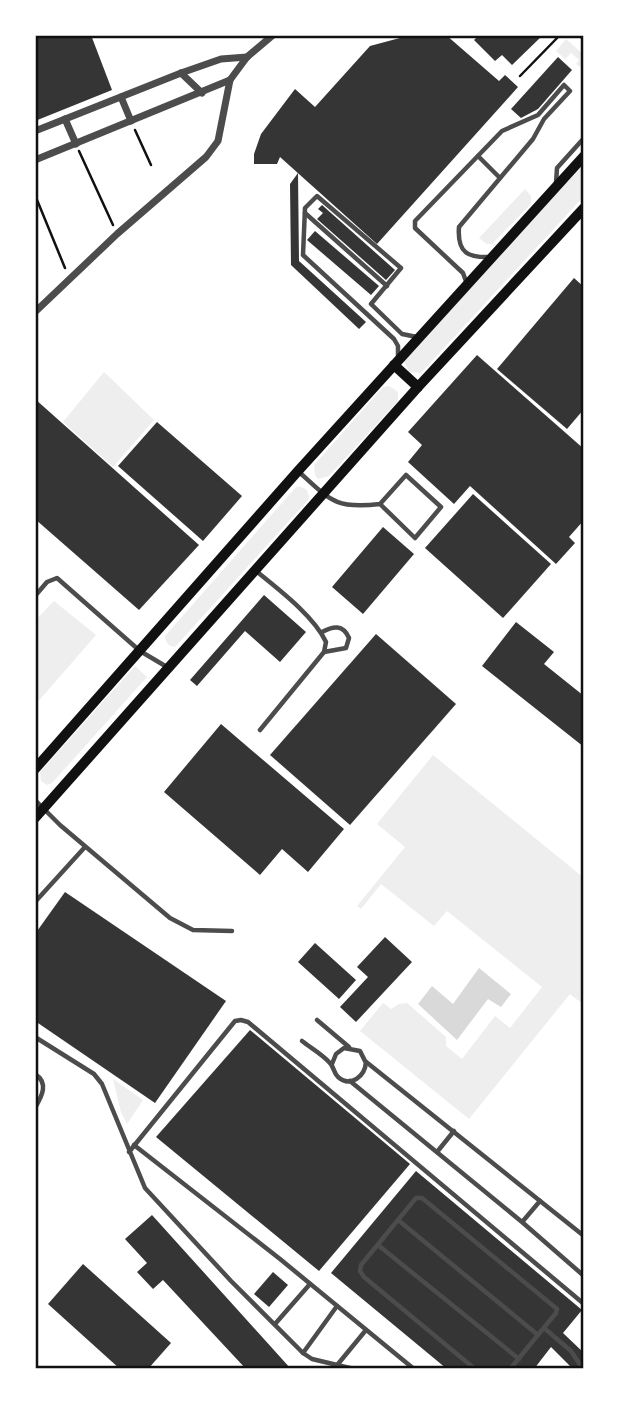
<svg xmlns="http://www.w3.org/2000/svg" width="619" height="1404" font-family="Karla,sans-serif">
<rect width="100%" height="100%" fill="#fff"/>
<g fill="#eee">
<path d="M566,39l18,16v8l-4,4 -4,-3 3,-4 -8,-7 -6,6 -9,-8z"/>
<path d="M584,164v32l-163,177 -12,-1 -5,-11z"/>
<path d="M525,189l6,7v8l-39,40h-5l-8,-6z"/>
<path d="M104,372l50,48 -41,47 -50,-45z"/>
<path d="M389,386l9,6v9l-69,75 -11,3 -3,-4 -1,-10 69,-78z"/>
<path d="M296,487c8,-1 13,3 13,12l-134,148c-7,-1 -9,-4 -10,-11z"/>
<path d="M54,601l42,34 -61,70v-84z"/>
<path d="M135,666l12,11 -95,106 -5,2 -6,-4 -1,-9z"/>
<path d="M433,755l151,123v127l-14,-11 -101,125 -109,-88 23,-28 8,6 8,-5 8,-1 39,34v9l16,13 33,-43 15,12 32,-41 -95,-76 -13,15 -53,-42 -20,25 -4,-3 48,-59 -28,-23z"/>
<path d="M113,1079l30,21 -16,24 -6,-12z"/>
</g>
<path fill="#d9d9d9" d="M479,968l32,26 -10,13 -13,-8 -31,41 -39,-36 14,-18 21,18z"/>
<g fill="#353535">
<path d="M35,35h56l21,55 -77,31z"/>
<path d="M411,35h35l53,46 6,-6 13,12 -141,157 -97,-87 -3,7h-23v-10l7,-20 34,-45 20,18 55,-61z"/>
<path d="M479,35h64l-31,30 -10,-10 -7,6 -21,-21z"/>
<path d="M558,57l14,13 -34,39 -17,9 -10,-9z"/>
<path d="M298,173l1,88 67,61 -7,7 -68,-64 -1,-81z"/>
<path d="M322,205l73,65 -9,10 -69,-61 6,-6 -5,-4z"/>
<path d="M315,231l64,55 -8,9 -64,-55z"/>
<path d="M574,278l10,9v122l-17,20 -70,-60z"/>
<path d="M477,355l107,94v71l-15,17 6,6 -19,21 -86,-78 -16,18 -46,-42 14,-17 -14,-13z"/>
<path d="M35,399l164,146 -60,65 -104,-91z"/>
<path d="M157,422l85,74 -39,45 -85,-75z"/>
<path d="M473,494l78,70 -48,54 -78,-70z"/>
<path d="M383,527l31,27 -51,60 -31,-27z"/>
<path d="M264,595l42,37 -26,30 -35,-31 -48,55 -7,-6z"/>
<path d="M516,622l38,30 -10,12 40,32v51l-102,-81z"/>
<path d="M376,634l80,70 -106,121 -80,-70z"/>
<path d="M221,724l123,105 -36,43 -26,-23 -22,26 -96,-83z"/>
<path d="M65,892l161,109 -71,102 -120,-82v-87z"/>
<path d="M385,937l27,25 -56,60 -16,-15 28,-30 -11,-10z"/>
<path d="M315,943l41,37 -17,19 -41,-37z"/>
<path d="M250,1030l160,134 -91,107 -163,-134z"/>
<path d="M416,1171l166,139 -19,23 21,20v16h-11l-22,-22 -17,22h-87l-116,-96z"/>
<path d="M152,1215l139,154h-45l-83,-89 -10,9 -16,-17 10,-9 -22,-24z"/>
<path d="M83,1264l88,79 -23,26h-28l-72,-65z"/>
<path d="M273,1272l15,13 -19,22 -15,-13z"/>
</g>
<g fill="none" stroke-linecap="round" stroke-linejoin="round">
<g stroke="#111" stroke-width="2.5">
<path d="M579,35l5,5"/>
<path d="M520,76l40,-41"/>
<path d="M135,130l16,35"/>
<path d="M79,151l34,74"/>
<path d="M35,195l30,73"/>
</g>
<g stroke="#4c4c4c" stroke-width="4.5">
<path d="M478,156l22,22"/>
<path d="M556,183l1,-15 27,-30"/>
<path d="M305,213l82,73"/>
<path d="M467,284l-4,-11 -48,-45v-7l87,-90 36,-16 26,-30 6,6 -26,28 -11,20 -74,88c-2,26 9,31 32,30"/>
<path d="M398,355v-9l-4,-7 -91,-84 2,-47 12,-12 84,72 -30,36 31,30 15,3"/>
<path d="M298,471c33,30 37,38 82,33l26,-29 35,32 -26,31 -35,-34"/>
<path d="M256,571c22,18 58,45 70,71l-2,10 -64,78"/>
<path d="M35,596l12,-14 10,-4 83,73 27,16"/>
<path d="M322,632c11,-6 21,-8 27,6l-3,10 -22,4"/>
<path d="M35,800l25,25 110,93 23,12 39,1"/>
<path d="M35,902l50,-55"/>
<path d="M317,1020l32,27"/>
<path d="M35,1037l59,37 8,10 43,104 86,93 72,72 9,6 42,10"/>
<path d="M302,1041c9,7 20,13 27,21 5,4 4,10 9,15 13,11 27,-1 28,-15"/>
<path d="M332,1064l4,-10 8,-6 16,3 5,10 219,175"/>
<path d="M35,1074c14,9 7,22 0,34"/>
<path d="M350,1081l172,141 62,54"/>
<path d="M134,1145l146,114 134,110"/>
<path d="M129,1152l106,-131 6,-1 7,2 336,282"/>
<path d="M437,1152l17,-21"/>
<path d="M398,1220l140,115"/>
<path d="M523,1221l17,-20"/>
<path d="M378,1245l141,114"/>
<path d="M275,1324l35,-40"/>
<path d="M544,1328l27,23 12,18"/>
<path d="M303,1353l34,-47"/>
<path d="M338,1364l28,-34"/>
<path d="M475,1369l-111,-92 -4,-6 1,-6 55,-67h6l135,111 -1,4 -46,56"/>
</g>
<g stroke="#4c4c4c" stroke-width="7">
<path d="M181,73l21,20"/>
<path d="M121,97l10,24"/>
<path d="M65,119l11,25"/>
<path d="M35,131l146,-58 40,-14 26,-2"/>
<path d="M35,160l195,-80 17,-23 26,-22"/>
<path d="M35,312l82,-78 89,-77 12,-16 12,-61"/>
</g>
<g stroke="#111" stroke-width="10">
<path d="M394,365l24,22"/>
<path d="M35,769l263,-298 286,-315"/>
<path d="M35,818l383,-431 166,-179"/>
</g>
</g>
<rect width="619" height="1404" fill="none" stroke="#ffffff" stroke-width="74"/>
<rect x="37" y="37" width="545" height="1330" fill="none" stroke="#111" stroke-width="2.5"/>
</svg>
